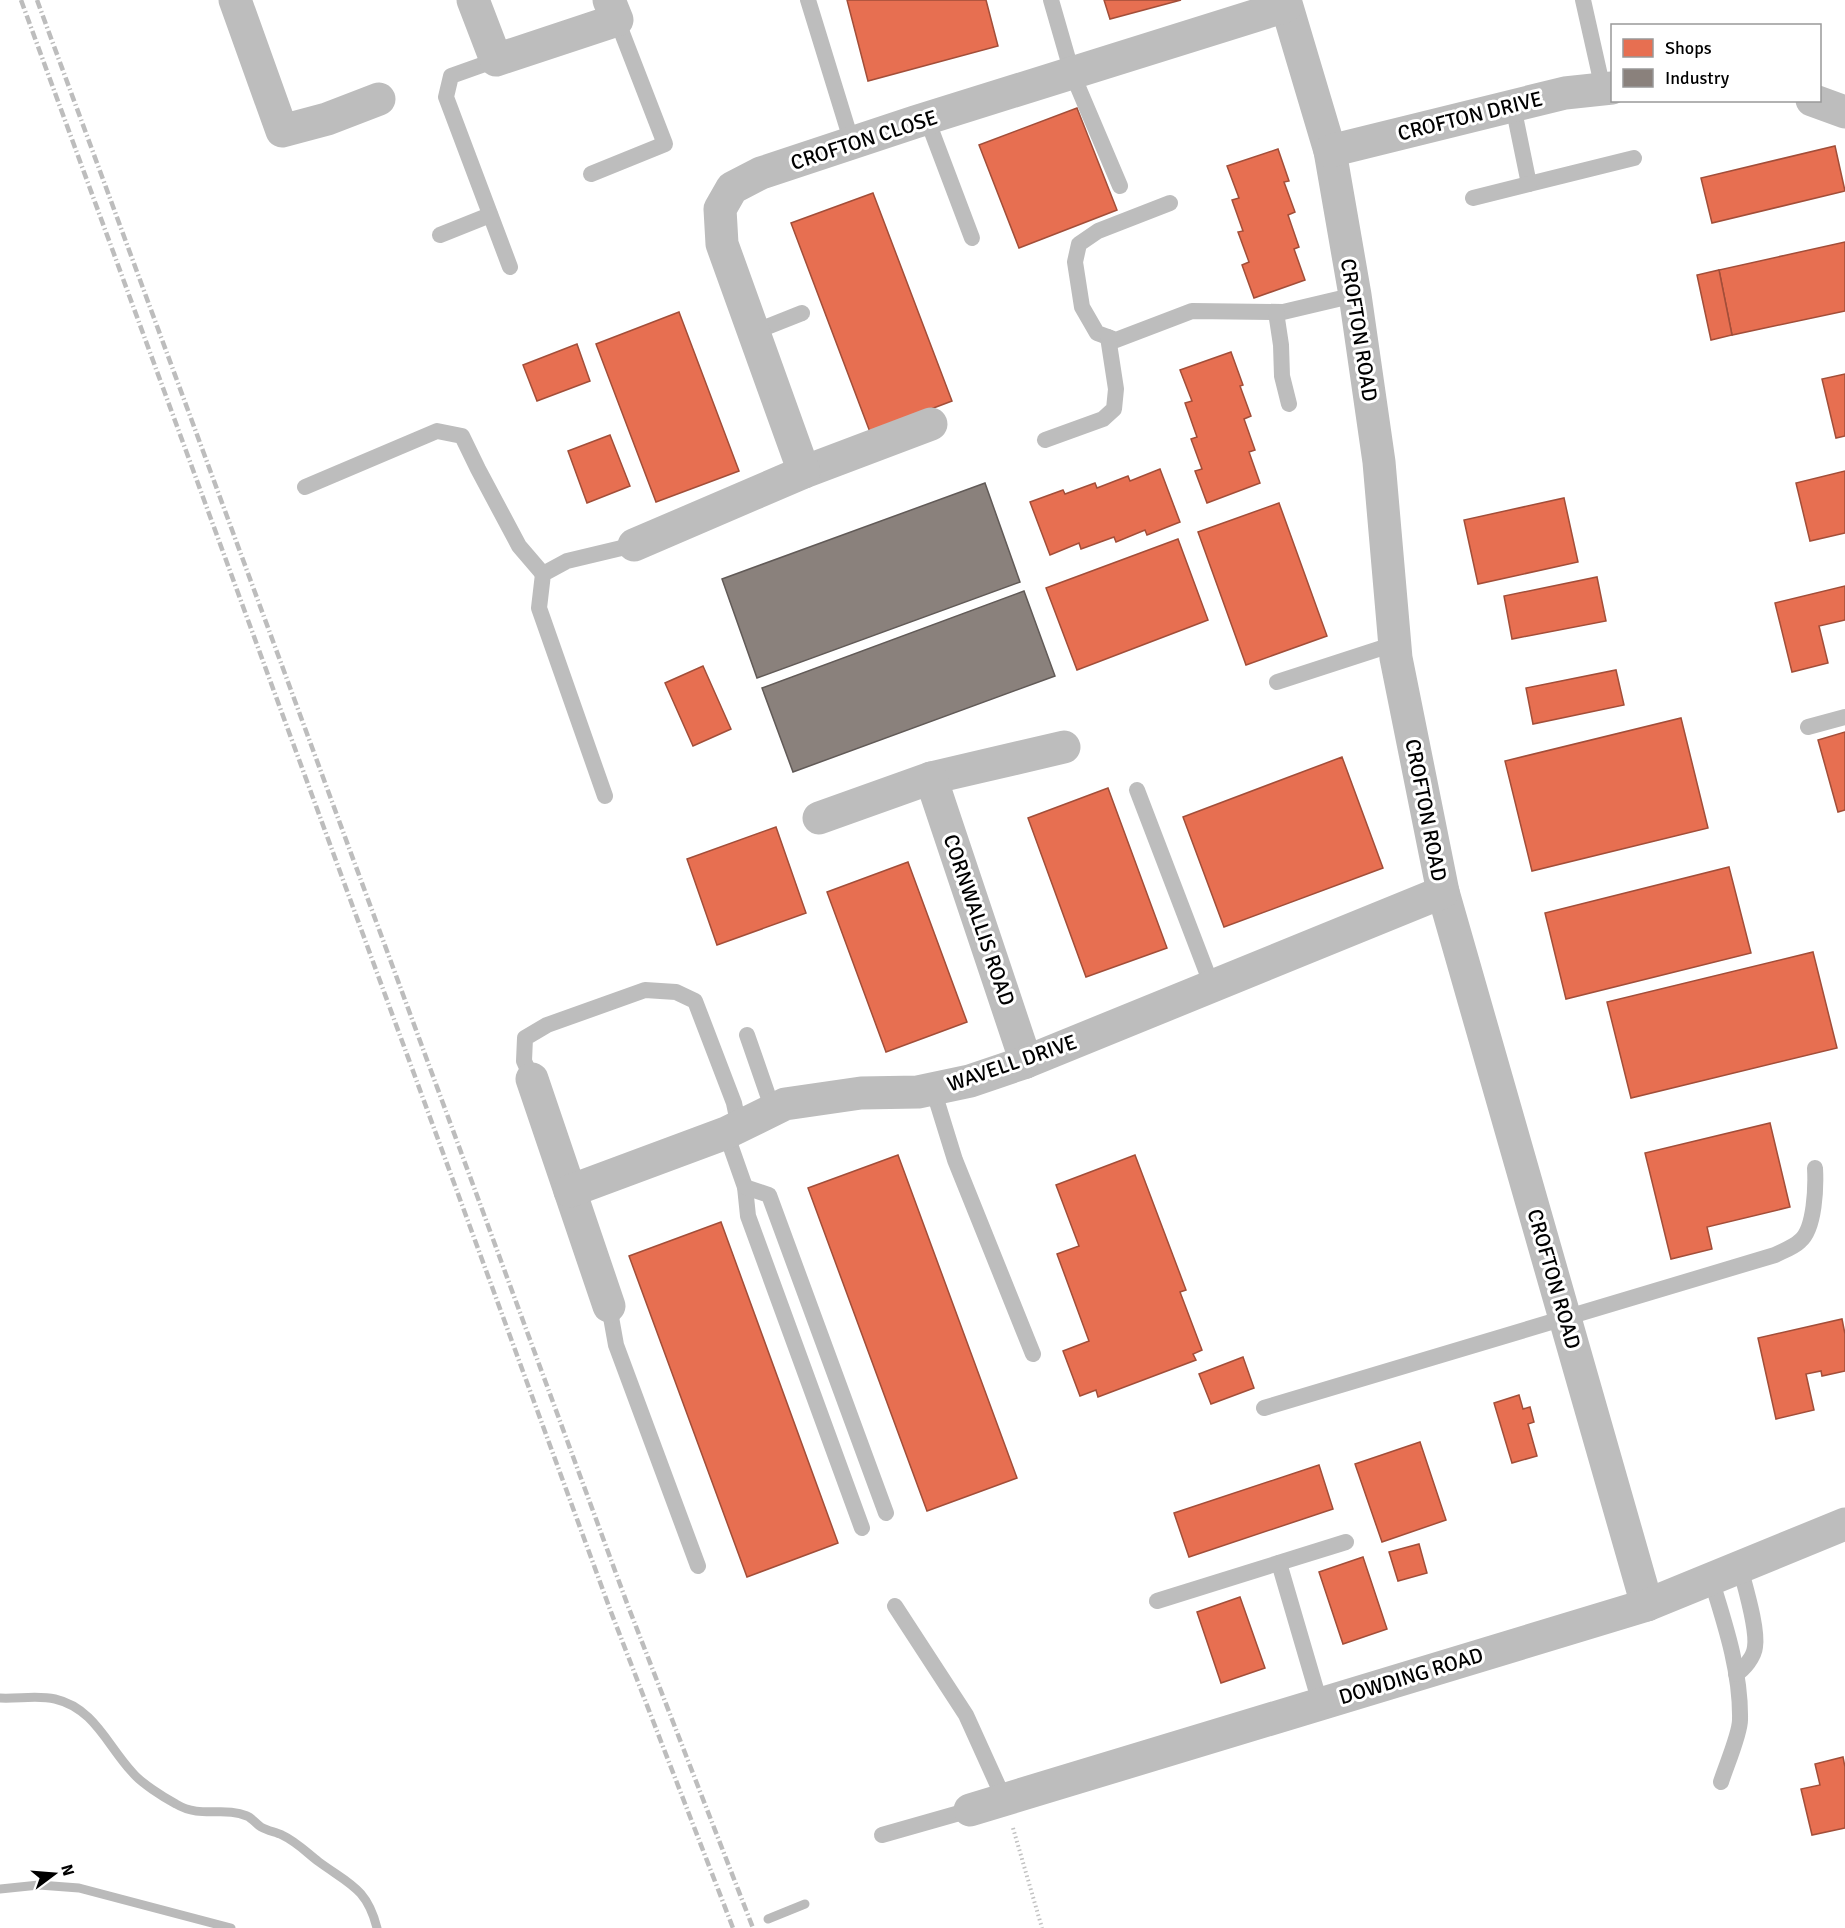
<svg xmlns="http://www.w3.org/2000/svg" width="1845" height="1928" font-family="Signika,sans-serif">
<rect width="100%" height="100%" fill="#fff"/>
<g fill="#e76f51" stroke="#a24e39" stroke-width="1.5">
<path d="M847,0h139l12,46 -130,35z"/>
<path d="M1104,0h77l-71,19z"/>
<path d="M1077,108l40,102 -98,38 -40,-103z"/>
<path d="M1835,146l10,45 -133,32 -11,-45z"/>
<path d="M1278,149l11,32 -5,1 11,30 -7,3 11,32 -5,2 11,31 -51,18 -12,-33 7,-3 -11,-30 5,-1 -11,-31 7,-2 -12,-32z"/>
<path d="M873,193l79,208 -82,31 -79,-209z"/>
<path d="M1845,242v69l-113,24 -13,-65z"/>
<path d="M1719,270l13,65 -21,5 -14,-65z"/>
<path d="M679,312l60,159 -83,31 -60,-158z"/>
<path d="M577,344l13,37 -53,20 -14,-36z"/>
<path d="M1231,352l12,33 -3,1 11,30 -7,3 11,31 -6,2 11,31 -53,20 -12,-32 7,-2 -11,-30 6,-2 -12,-34 7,-2 -12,-31z"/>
<path d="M1845,374v62l-9,2 -14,-59z"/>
<path d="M610,435l20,51 -43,17 -19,-52z"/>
<path d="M1160,469l20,53 -33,13 -2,-5 -29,12 -2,-5 -33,12 -2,-6 -29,12 -20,-53 33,-12 2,4 30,-11 2,5 31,-12 2,5z"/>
<path d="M1845,471v62l-35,8 -14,-58z"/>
<path d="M1564,498l14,64 -100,22 -14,-64z"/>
<path d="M1279,503l48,133 -81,29 -48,-133z"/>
<path d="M1178,539l30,81 -131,50 -31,-82z"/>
<path d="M1597,577l9,44 -94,18 -8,-43z"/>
<path d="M1845,586v34l-26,6 9,37 -36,9 -17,-69z"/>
<path d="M703,666l28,63 -38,17 -28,-63z"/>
<path d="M1616,670l8,35 -91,19 -7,-36z"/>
<path d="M1681,718l27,110 -176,43 -27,-110z"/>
<path d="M1845,732v78l-7,2 -20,-72z"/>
<path d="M1342,757l41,111 -159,59 -41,-110z"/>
<path d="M1108,788l59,160 -81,29 -58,-159z"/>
<path d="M776,827l30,86 -89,32 -30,-86z"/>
<path d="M908,862l59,160 -81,30 -59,-160z"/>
<path d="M1729,867l22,86 -185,46 -21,-86z"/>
<path d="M1813,952l24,96 -206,50 -24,-96z"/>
<path d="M1770,1123l20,84 -83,20 5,22 -41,10 -26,-106z"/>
<path d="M898,1155l119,323 -90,33 -119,-323z"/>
<path d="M1135,1155l51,135 -6,2 22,58 -9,4 3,6 -98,37 -2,-7 -16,6 -17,-45 26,-10 -32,-87 22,-8 -23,-61z"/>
<path d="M721,1222l117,321 -91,34 -118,-321z"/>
<path d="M1842,1319l3,15v37l-23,5 -1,-5 -15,3 8,36 -38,9 -18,-81z"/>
<path d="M1243,1357l11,31 -43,16 -12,-30z"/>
<path d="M1519,1395l4,14 7,-2 4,15 -6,2 9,32 -25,7 -18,-60z"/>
<path d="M1420,1442l26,78 -64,22 -27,-78z"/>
<path d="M1319,1465l14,44 -144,48 -15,-44z"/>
<path d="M1419,1544l8,29 -29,8 -9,-29z"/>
<path d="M1363,1557l24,72 -44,15 -24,-72z"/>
<path d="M1240,1597l25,71 -44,15 -24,-71z"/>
<path d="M1843,1757l2,10v61l-33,7 -11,-46 19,-4 -5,-21z"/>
</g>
<g fill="#8a817c" stroke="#615a57" stroke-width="1.5">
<path d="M985,483l35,99 -263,96 -35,-99z"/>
<path d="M1024,591l31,85 -262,96 -31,-84z"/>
</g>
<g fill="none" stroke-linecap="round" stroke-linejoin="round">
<g stroke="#bababa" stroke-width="9">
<path d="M0,1698c18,1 38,-3 55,1 39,9 52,46 77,73 9,11 31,25 44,32 25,15 48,2 71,12 5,2 9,8 14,11 7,4 15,5 21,8 15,7 25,18 37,27 30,22 48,26 58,66"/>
<path d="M0,1889l39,-4 40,3 152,40"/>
<path d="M768,1919l37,-15"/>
</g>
<path stroke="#c2c2c2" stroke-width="4" stroke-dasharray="1.5 3" stroke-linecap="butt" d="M1013,1828l29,100"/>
<g stroke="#bdbdbd" stroke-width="16">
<path d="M808,0l44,143"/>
<path d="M1051,0l21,73 48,113"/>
<path d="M1583,0l20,89"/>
<path d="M496,60l-45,16 -5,21 64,170"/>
<path d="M1513,106l16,78 105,-26"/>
<path d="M927,119l45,119"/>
<path d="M591,174l74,-30 -48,-124"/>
<path d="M1473,198l56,-14"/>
<path d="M1170,203l-72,28 -19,13 -4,18 7,45 15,26 19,7 76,-29 91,1 72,-17"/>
<path d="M440,235l50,-20"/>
<path d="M1276,312l5,33 1,31 7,28"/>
<path d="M754,332l48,-19"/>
<path d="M1045,440l58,-21 11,-10 2,-20 -8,-52"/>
<path d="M305,487l132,-56 25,5 16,33 41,77 24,28"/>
<path d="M1277,682l117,-38"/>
<path d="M1808,727l37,-10"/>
<path d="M1137,790l75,196"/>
<path d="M605,796l-66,-188 4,-34 24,-13 67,-16"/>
<path d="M747,1035l26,75"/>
<path d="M532,1079l-8,-18 1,-23 22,-13 98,-35 31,2 19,9 39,102 5,24"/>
<path d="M933,1089l22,71 78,194"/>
<path d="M726,1133l19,54 3,29 114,312"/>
<path d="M745,1187l24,8 117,318"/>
<path d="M609,1306l7,39 82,221"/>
<path d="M1264,1408l511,-153c8,-4 19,-8 25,-14 15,-12 16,-55 15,-73"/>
<path d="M1279,1563l41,140"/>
<path d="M1711,1579c14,45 30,93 29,141 0,14 -14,46 -19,62"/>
<path d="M1157,1601l189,-59"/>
<path d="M895,1606l71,109 38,84"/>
<path d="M1736,1674c8,-5 18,-17 19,-27 3,-19 -10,-60 -15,-80"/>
<path d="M882,1835l88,-25"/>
</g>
<g stroke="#bdbdbd" stroke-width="33">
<path d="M235,0l47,131 45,-12 52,-20"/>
<path d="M473,0l23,60 121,-40 -8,-20"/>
<path d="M1285,0l45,151 25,144 24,167 17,196 47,234 204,713"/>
<path d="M1812,100l33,12"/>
<path d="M1330,151l235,-58 47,-5"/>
<path d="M804,472l127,-48"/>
<path d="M634,545l170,-73 -82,-228 -2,-35 12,-21 29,-15 154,-51 371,-116"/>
<path d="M931,778l133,-31"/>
<path d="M819,818l112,-40 95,284"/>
<path d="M532,1079l77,227"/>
<path d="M570,1191l156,-58 59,-29 76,-11 57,-1 52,-11 56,-19 417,-170"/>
<path d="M970,1810l677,-205 198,-81"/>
</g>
<g stroke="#bdbdbd" stroke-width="4.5" stroke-dasharray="9 3 1.5 3" stroke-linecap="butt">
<path d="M21,0l590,1612 122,316"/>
<path d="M37,0l591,1606 125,322"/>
</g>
</g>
<g text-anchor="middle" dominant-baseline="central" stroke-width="6" stroke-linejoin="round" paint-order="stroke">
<g font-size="21" fill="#000" stroke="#fff">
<text transform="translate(1470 116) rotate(-14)">CROFTON DRIVE</text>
<text transform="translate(864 140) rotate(-18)">CROFTON CLOSE</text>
<text transform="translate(1359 330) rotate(81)">CROFTON ROAD</text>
<text transform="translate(1426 810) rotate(79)">CROFTON ROAD</text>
<text transform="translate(979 920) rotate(71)">CORNWALLIS ROAD</text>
<text transform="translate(1012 1063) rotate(-19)">WAVELL DRIVE</text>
<text transform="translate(1554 1279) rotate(74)">CROFTON ROAD</text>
<text transform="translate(1411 1676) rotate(-17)">DOWDING ROAD</text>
</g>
</g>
<rect x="1611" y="24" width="210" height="78" fill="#ffffff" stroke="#999999" stroke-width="1.5"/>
<rect x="1623" y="39" width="30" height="18" fill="#e76f51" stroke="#999999" stroke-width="1.5"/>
<text x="1665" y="54" font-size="18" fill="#000000">Shops</text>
<rect x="1623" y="69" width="30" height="18" fill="#8a817c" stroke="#999999" stroke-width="1.5"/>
<text x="1665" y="84" font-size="18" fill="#000000">Industry</text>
<g transform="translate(54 1874) rotate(74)" stroke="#ffffff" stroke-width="4.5" paint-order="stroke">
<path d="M0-4.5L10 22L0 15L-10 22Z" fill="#000000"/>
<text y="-9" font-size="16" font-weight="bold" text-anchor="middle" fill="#000000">N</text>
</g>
</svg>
